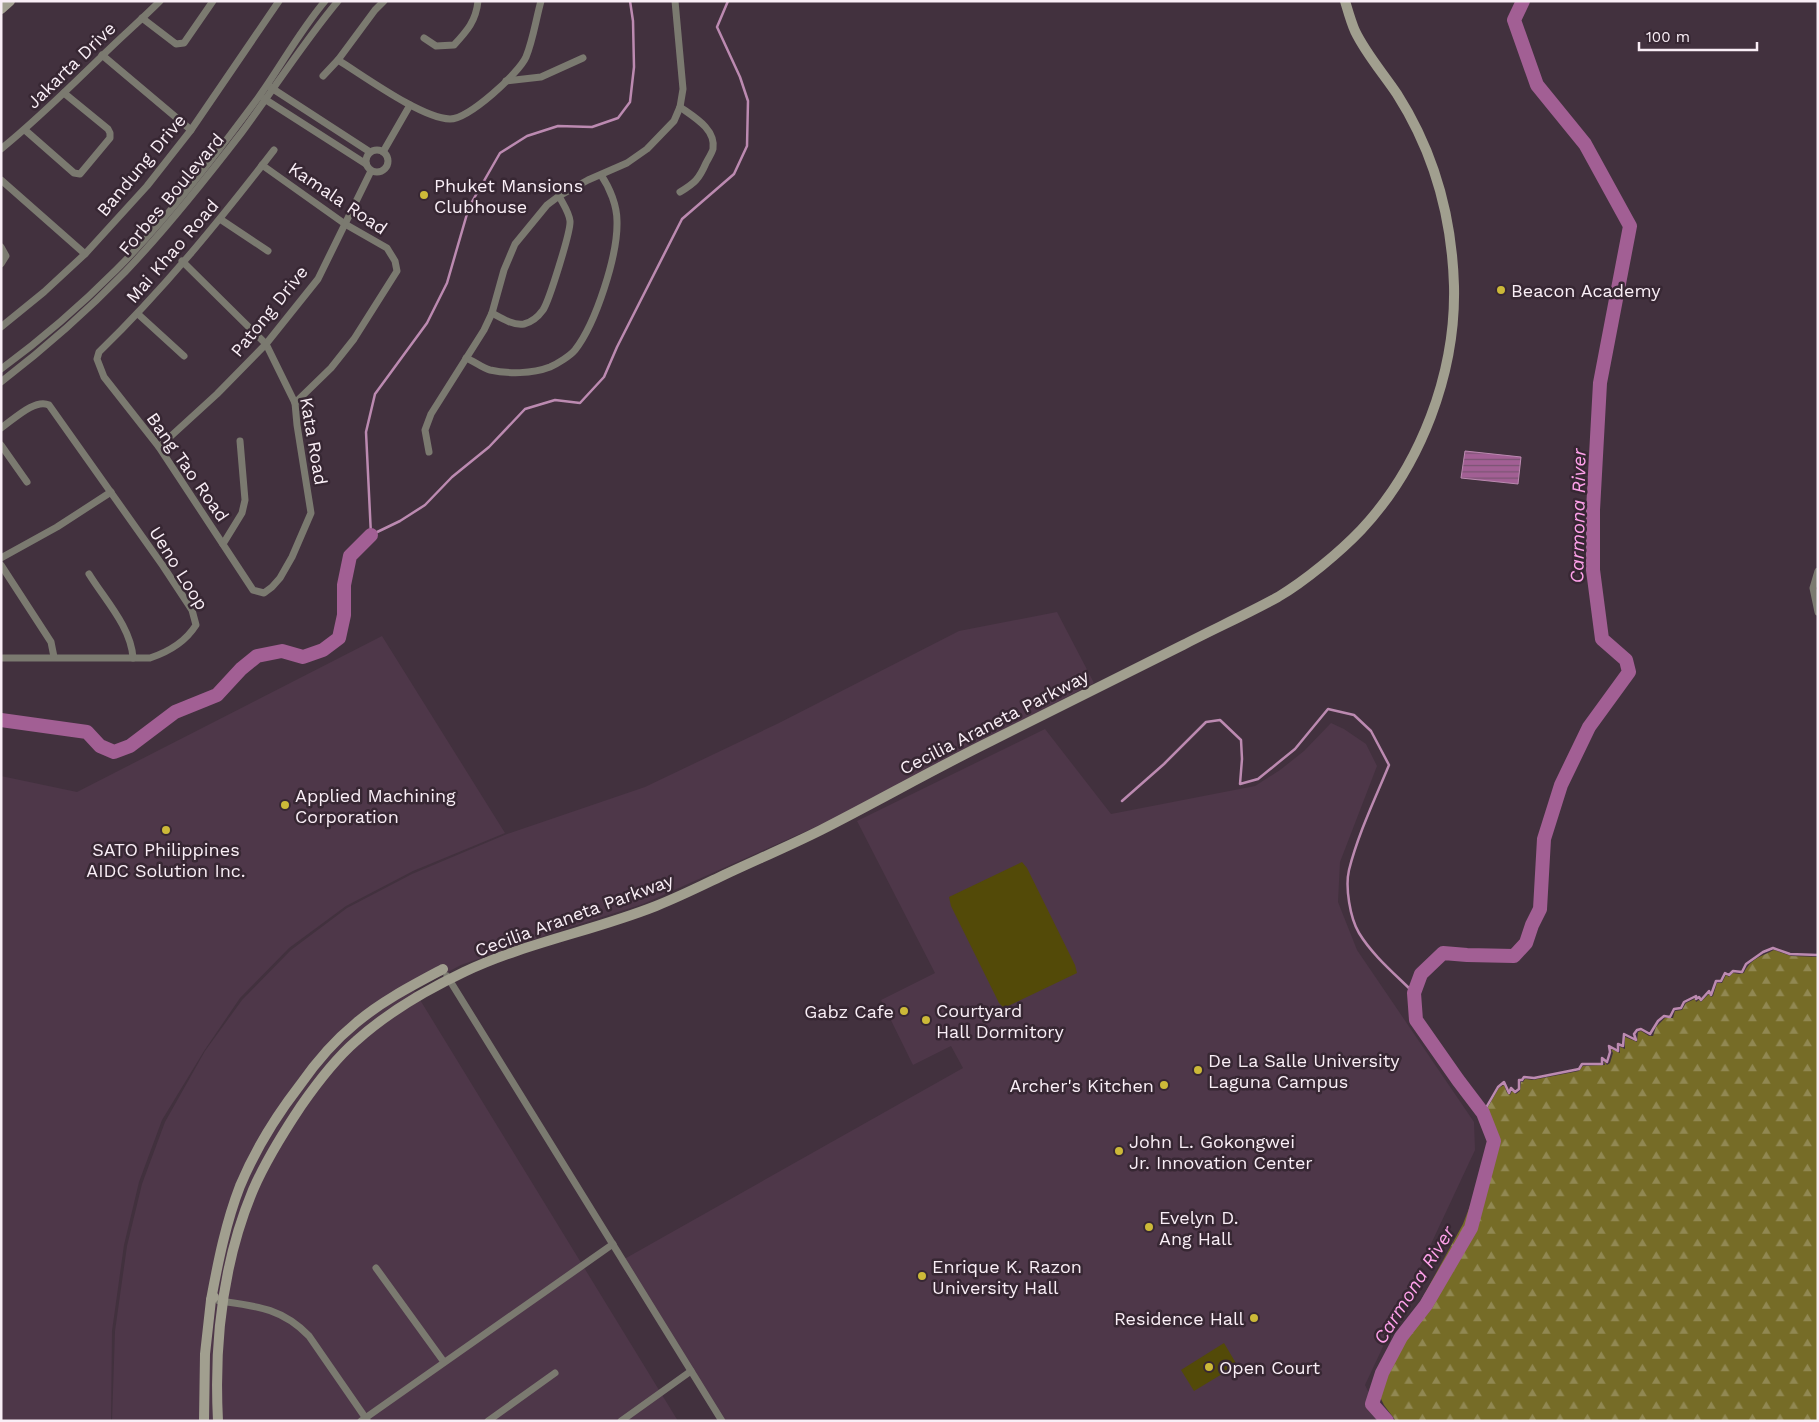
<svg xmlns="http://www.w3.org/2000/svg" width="1819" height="1422" font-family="'Work Sans',sans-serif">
<defs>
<pattern id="forest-firs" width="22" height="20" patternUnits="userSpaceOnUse" patternTransform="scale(1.25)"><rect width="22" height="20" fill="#766c27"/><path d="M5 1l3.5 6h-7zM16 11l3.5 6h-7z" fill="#918852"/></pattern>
<pattern id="water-rules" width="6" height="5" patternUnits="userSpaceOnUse" patternTransform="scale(1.25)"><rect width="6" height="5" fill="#a25f94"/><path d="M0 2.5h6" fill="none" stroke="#7b5473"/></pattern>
</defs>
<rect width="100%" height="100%" fill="#42313e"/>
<g fill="#4e3749">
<path d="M1057,612l37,71 -265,138 -92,41 -94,42 -91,29 -91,32 -47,25 264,431h-566l3,-90 12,-85 15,-62 23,-62 40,-71 37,-51 49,-50 56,-42 65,-34 95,-40 138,-47 134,-64 180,-92z"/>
<path d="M382,636l123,197 -92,38 -67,35 -57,42 -49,50 -36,53 -42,69 -23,62 -15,63 -12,86 -1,90h-110v-645l76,16z"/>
<path d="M1331,723l13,6 22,15 11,22 -37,96 -2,40 19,48 117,172 1,28 -110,235 18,36h-663l-29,-50 -72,-109 344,-194 -12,-22 -38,19 -32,-65 54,-27 -78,-152 188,-92 66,85 144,-28 25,-16 24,-19z"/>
</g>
<path fill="url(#forest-firs)" d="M1774,950l17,6 27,1v464h-422l-12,-16 -8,-16 7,-16 18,-36 62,-113 32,-83 -10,-29 14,-24 5,-3 3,8 3,2 2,-4 4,3 4,-3 1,-9h2l2,-3 8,1 46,-9 4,-5 22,-1 -1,-4 3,4 3,-2 3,-10 -2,-4 9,4v-6l5,2v-12l12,5 1,-10 3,-1 8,5h4l3,-9 9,-9h8l2,-7 7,-1 4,-7 9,-4 1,3 3,-2 2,2 8,-8 2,3 2,-1 4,-13h5l4,-8 3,2 4,-4 6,1 5,-1c6,-14 18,-17 30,-23z"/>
<g fill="#534a08">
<path d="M1022,862l5,6 48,97 2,8 -73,35 -5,-5 -48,-97 -2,-9z"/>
<path d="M1224,1343l13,22 -43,26 -13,-21z"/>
</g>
<path fill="url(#water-rules)" stroke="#bc8ab1" d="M1465,451l56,6 -3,27 -57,-6z"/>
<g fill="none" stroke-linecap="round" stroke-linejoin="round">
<g stroke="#bc8ab1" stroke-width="2.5">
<path d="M630,1l3,20 1,46 -4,35 -12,16 -26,9 -34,-1 -31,10 -27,17 -31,54 -22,76 -20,40 -52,71 -9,38 5,103 29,-14 25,-16 27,-28 37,-30 36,-38 30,-9 25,3 24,-26 13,-30 65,-128 52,-45 13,-28 1,-45 -8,-24 -23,-50 11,-26"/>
<path d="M1122,801l42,-37 42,-42 14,-2 21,20 1,19 -2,25 18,-5 37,-30 33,-40 26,6 17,16 18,34c-14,34 -31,69 -40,105 -4,17 1,48 10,63 14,23 36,41 55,60"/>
<path d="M1483,1113l15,-26 6,-5 5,11 2,-5 4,4 4,-3v-9h3l2,-3 10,1 45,-9 3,-5h20v-6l5,4 3,-10 -1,-6 9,5v-7l5,2 1,-12 12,6 -2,-6 3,-4 4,-1 9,5 8,-13 6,-5 6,1 4,-8 7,-1 3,-6 12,-6v3l3,-2 2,3 8,-9 2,4 5,-14h5l4,-8 4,2 4,-4 9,1 4,-8 17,-12 10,-4 17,6 28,1"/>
</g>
<g stroke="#a25f94" stroke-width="14">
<path d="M1,720l86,12 13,14 14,6 16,-6 45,-34 42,-17 24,-26 16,-13 25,-5 21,6 20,-7 16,-12 5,-23v-30l6,-29 21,-21"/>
<path d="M1387,1421l-15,-17 10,-31 19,-36 25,-32 45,-77 23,-87 -11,-28 -25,-33 -42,-60 -2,-27 7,-19 22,-21 24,2 47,1 12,-13 6,-18 8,-16 4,-70 17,-54 28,-58 40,-55 -3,-12 -24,-21 -9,-69v-60l7,-127 30,-157 -45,-82 -48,-59 -23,-65 9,-19"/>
</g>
<g stroke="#7b7a70" stroke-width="7">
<path d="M384,1l-9,9 -37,50c26,16 83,58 112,59 19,0 69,-46 76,-62 7,-17 10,-38 15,-56"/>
<path d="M142,18l34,26 8,-1 29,-42"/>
<path d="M424,38l12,8 18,-1c13,-14 22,-24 24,-44"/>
<path d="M102,55l89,75"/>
<path d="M323,76l15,-16"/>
<path d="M506,81l35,-4 42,-19"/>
<path d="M270,87l100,65"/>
<path d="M263,98l103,66"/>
<path d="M25,130l49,43 6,1 30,-36v-5l-2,-4 -44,-36"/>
<path d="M1,149c36,-29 67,-60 100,-92 19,-19 40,-37 59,-56"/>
<circle cx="377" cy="161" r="11"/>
<path d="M383,152l27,-47"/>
<path d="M262,165l83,59 42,24 8,13 2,10 -43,68 -23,29 -36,35"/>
<path d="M1,180l84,74"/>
<path d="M680,192c15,-9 19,-13 26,-29 2,-4 6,-10 7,-14 3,-20 -19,-32 -33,-42"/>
<path d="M220,219l48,32"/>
<path d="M1,247l5,9 -5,8"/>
<path d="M182,261l84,83 29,59 2,22 14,88 -19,44 -12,21 -8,9 -8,6 -11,-3 -94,-143 -55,-70 -7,-18 2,-7c64,-62 121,-132 175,-202"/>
<path d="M492,313c9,5 22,13 32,11 8,-2 14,-7 19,-14 6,-9 28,-79 27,-89 -1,-9 -7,-17 -11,-25"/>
<path d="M138,314l46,42"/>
<path d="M1,327l43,-35 41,-38 62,-68 44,-56 88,-129"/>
<path d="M466,358c8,3 16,10 24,12 18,4 42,4 60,-3 7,-3 20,-11 25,-17 21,-27 43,-95 42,-129 0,-15 -7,-33 -16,-46"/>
<path d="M1,369c41,-30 79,-63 115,-99 52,-52 98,-113 142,-172 23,-32 41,-66 67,-97"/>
<path d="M1,382c44,-34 86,-71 124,-110 42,-44 80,-92 117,-140 32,-43 61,-89 96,-131"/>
<path d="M1,428c12,-8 34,-30 48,-23l114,161 29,44 4,15c-10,16 -28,27 -46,33h-149"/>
<path d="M1,445l26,37"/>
<path d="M159,447l58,-53 49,-50 52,-65 53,-108"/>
<path d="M429,452l-4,-22 6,-16 53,-84 8,-17 12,-43 11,-26 32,-39 12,-9 29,-16 39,-17 20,-14 27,-28 6,-14 3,-18 -8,-88"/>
<path d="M223,544l19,-31 3,-13 -5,-59"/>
<path d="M1,558l56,-31 54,-35"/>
<path d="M1,565l50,77 3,15"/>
<path d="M1818,571l-5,17 5,24"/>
<path d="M89,574c16,26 42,53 44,84"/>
<path d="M447,976l275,445"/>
<path d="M376,1268l68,94"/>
<path d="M219,1301c37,5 63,7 90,35l58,84"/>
<path d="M361,1421l252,-177"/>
<path d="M488,1421l67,-48"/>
<path d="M621,1421l70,-50"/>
</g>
<g stroke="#a19f8f" stroke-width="10">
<path d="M1,9l9,-8"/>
<path d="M211,1300c7,-38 15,-78 29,-114 15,-36 36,-70 60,-101 16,-23 34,-44 56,-62 26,-22 57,-38 87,-54"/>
<path d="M204,1421l1,-67 6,-54 3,-3"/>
<path d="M218,1421c-4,-77 5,-159 35,-231 13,-30 30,-57 48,-84 16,-23 33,-46 55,-65 31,-28 70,-51 108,-69 61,-29 129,-41 192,-66 23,-9 45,-20 68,-31 32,-15 65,-29 97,-45 57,-29 113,-61 170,-89 64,-32 128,-64 192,-96 31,-16 64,-31 95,-48 27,-16 62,-45 83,-67 60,-64 95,-157 93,-244 -2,-69 -20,-134 -57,-192 -14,-21 -31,-40 -42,-63 -4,-9 -7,-20 -10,-30"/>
</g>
</g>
<g fill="#ccb938" stroke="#372733" stroke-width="2">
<circle cx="424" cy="195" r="5"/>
<circle cx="1501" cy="290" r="5"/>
<circle cx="285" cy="805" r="5"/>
<circle cx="166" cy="830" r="5"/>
<circle cx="904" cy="1011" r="5"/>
<circle cx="926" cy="1020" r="5"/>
<circle cx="1198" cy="1070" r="5"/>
<circle cx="1164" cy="1085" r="5"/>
<circle cx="1119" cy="1151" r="5"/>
<circle cx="1149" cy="1227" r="5"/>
<circle cx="922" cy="1276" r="5"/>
<circle cx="1254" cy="1318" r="5"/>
<circle cx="1209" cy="1367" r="5"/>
</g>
<g text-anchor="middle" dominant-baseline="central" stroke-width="5" stroke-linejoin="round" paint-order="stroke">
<g font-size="18" fill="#f9eef6" stroke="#372733">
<text transform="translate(71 65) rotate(-44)">Jakarta Drive</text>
<text transform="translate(141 165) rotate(-50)">Bandung Drive</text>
<text transform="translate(171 194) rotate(-50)">Forbes Boulevard</text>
<text transform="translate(338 198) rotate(34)">Kamala Road</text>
<text transform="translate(172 251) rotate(-49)">Mai Khao Road</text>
<text transform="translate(269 311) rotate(-51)">Patong Drive</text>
<text transform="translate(314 441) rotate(80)">Kata Road</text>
<text transform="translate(188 467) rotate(55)">Bang Tao Road</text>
<text transform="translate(179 568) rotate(58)">Ueno Loop</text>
<text transform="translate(994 722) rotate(-27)">Cecilia Araneta Parkway</text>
<text transform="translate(574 915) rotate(-20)">Cecilia Araneta Parkway</text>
</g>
<g font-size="18" fill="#f9eef6" stroke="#372733" text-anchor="start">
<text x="434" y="185">Phuket Mansions<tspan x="434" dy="21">Clubhouse</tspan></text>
<text x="1511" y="290">Beacon Academy</text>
<text x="295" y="795">Applied Machining<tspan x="295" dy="21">Corporation</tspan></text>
<text x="166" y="849" text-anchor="middle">SATO Philippines<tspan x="166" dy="21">AIDC Solution Inc.</tspan></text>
<text x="936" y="1010">Courtyard<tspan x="936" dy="21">Hall Dormitory</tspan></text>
<text x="894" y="1011" text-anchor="end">Gabz Cafe</text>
<text x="1208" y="1060">De La Salle University<tspan x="1208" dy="21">Laguna Campus</tspan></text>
<text x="1154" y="1085" text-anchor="end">Archer's Kitchen</text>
<text x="1129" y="1141">John L. Gokongwei<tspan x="1129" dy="21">Jr. Innovation Center</tspan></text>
<text x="1159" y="1217">Evelyn D.<tspan x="1159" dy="21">Ang Hall</tspan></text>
<text x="932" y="1266">Enrique K. Razon<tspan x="932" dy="21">University Hall</tspan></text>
<text x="1244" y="1318" text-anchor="end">Residence Hall</text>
<text x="1219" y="1367">Open Court</text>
</g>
<g font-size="19" font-style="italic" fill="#fea1ea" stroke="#372733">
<text transform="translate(1578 516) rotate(-89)">Carmona River</text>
<text transform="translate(1414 1285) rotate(-58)">Carmona River</text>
</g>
</g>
<rect width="1819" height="1422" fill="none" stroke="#f9eef6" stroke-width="5"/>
<path d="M1639 42v8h118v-8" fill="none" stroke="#f9eef6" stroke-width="2.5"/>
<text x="1646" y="42" font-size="15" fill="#f9eef6" stroke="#372733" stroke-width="4" paint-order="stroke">100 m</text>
</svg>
